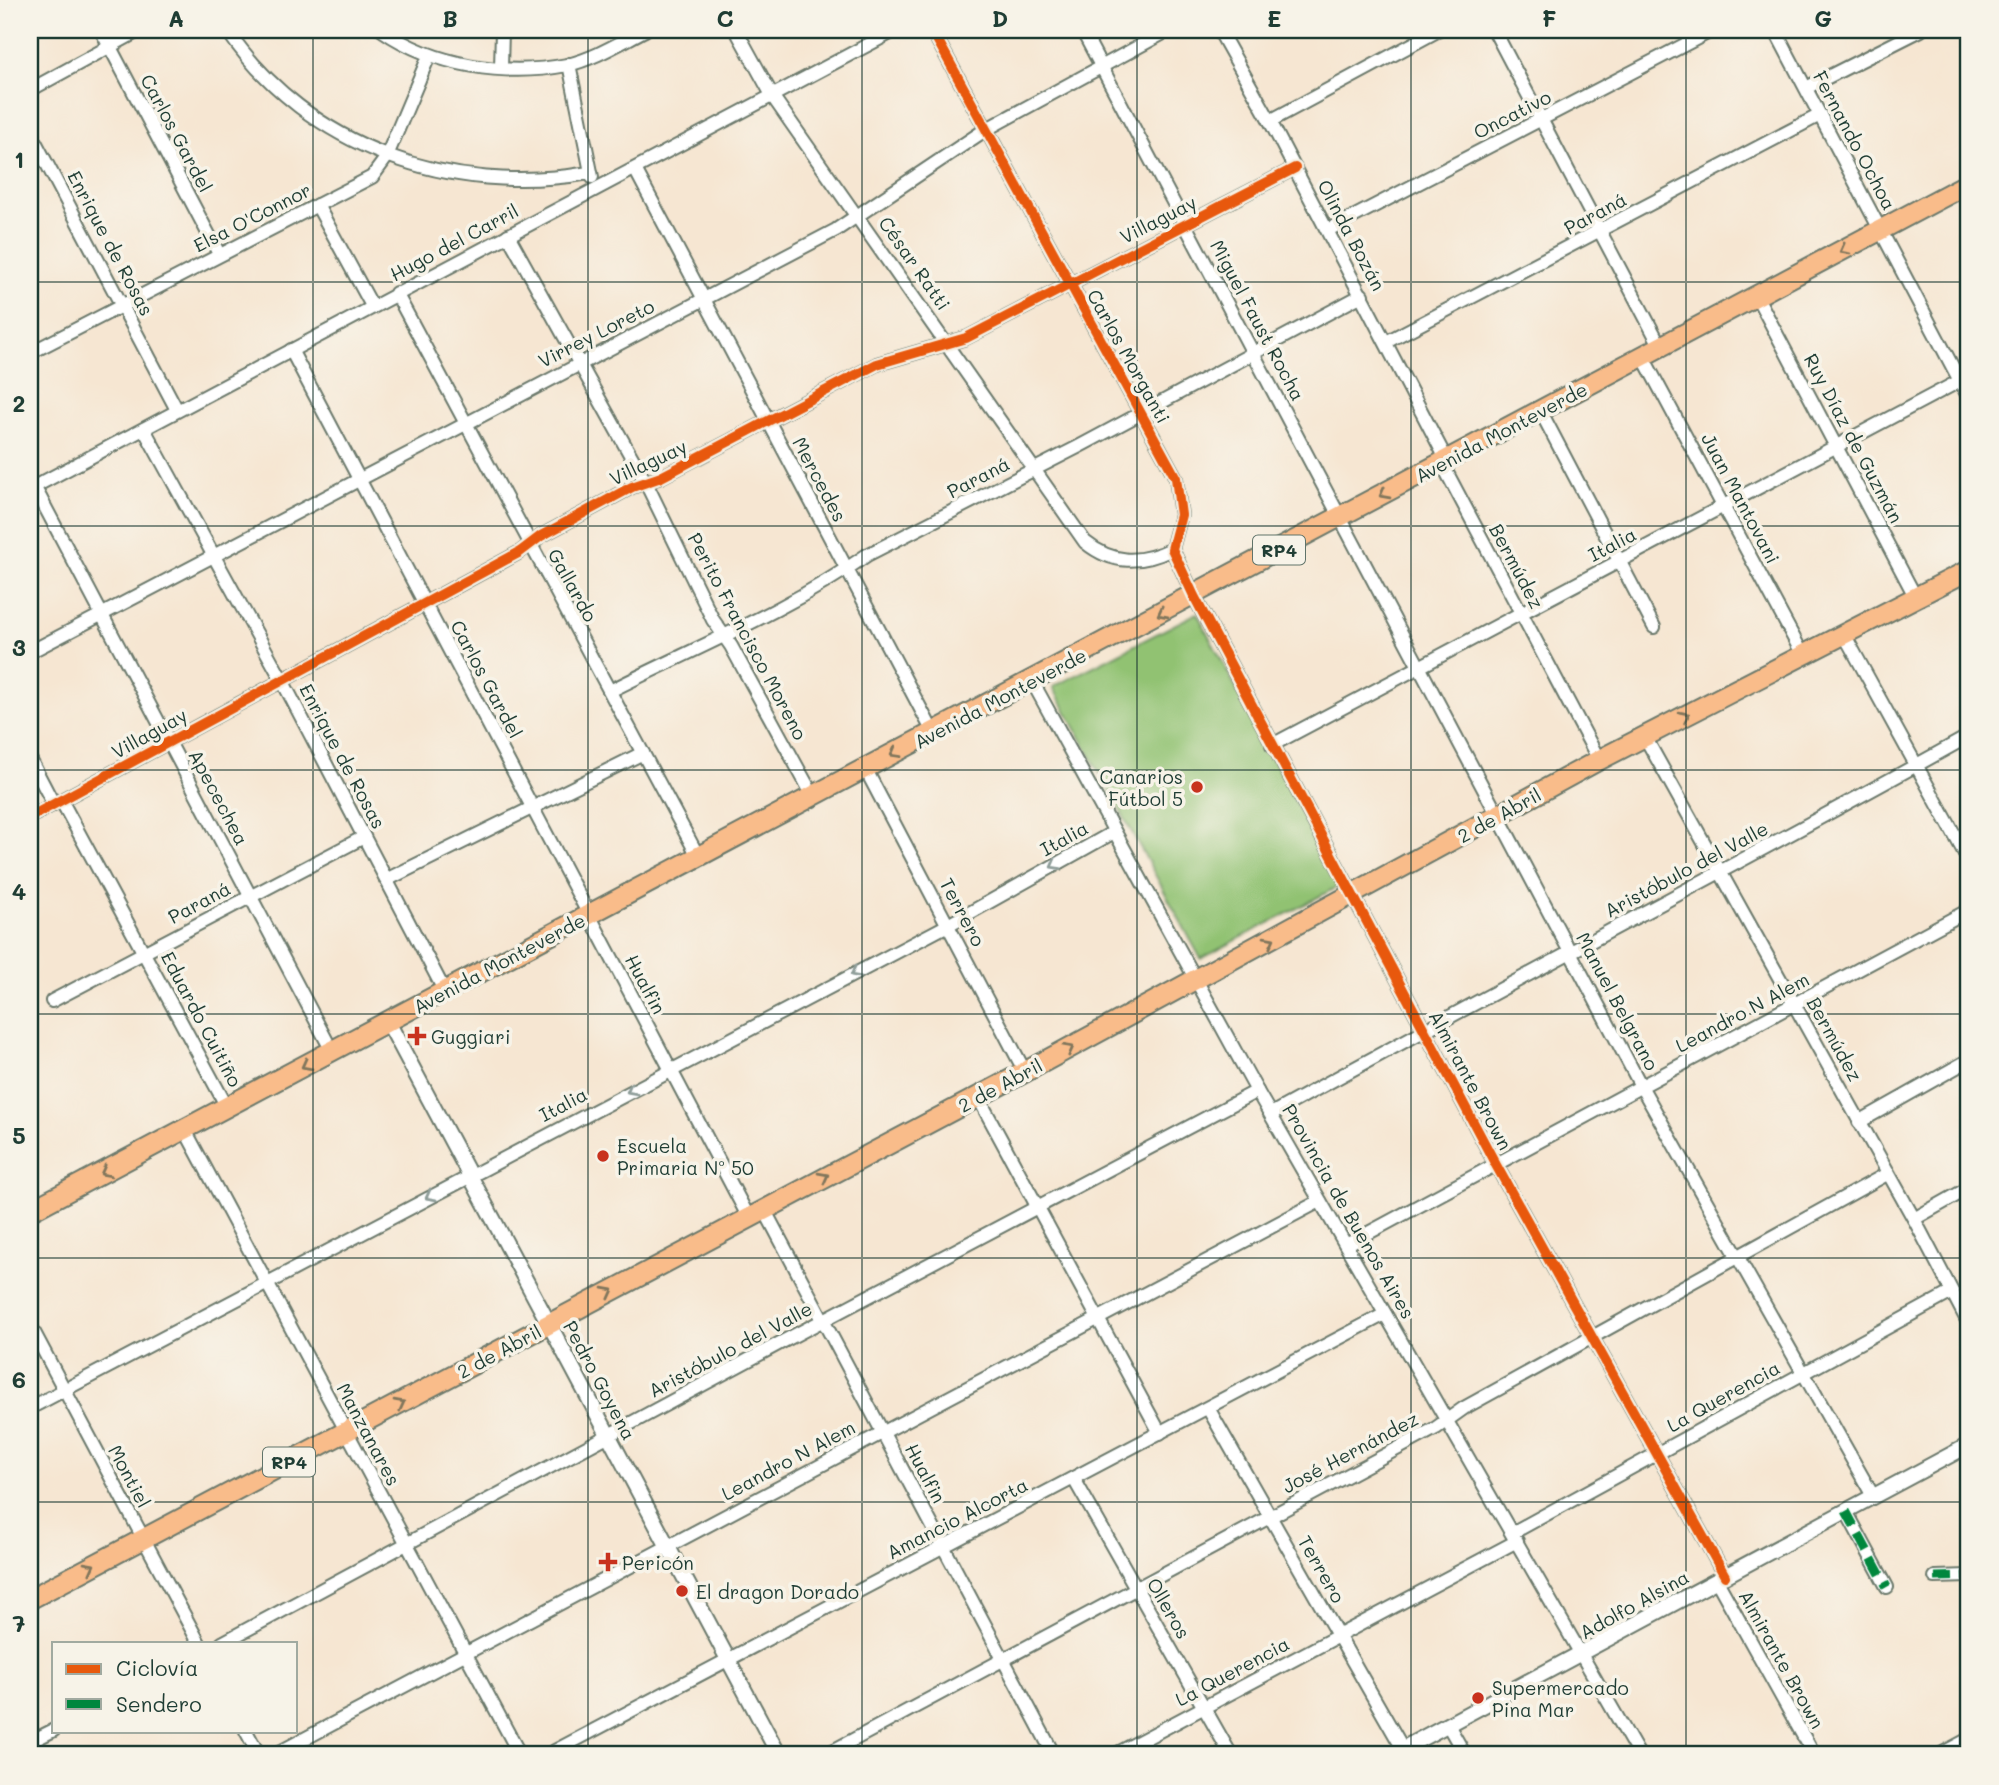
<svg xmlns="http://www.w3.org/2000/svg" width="1999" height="1785" font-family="Mali,sans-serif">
<rect width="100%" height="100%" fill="#f7f3e8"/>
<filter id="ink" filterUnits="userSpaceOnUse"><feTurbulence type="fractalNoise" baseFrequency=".0143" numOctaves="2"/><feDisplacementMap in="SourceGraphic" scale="14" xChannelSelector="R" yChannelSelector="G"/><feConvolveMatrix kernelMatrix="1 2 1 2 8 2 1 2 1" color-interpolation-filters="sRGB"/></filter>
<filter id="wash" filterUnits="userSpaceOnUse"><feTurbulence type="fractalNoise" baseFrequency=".00686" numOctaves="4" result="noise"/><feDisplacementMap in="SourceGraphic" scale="28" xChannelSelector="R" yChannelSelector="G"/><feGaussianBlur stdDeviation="1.57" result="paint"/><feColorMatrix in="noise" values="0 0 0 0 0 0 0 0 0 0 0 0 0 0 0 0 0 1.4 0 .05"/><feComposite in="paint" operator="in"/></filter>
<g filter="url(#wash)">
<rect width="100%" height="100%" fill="#f6e6d2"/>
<path fill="#91c272" stroke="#588053" stroke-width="2" d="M1197,613l142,273 -138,73 -148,-272z"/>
</g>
<g filter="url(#ink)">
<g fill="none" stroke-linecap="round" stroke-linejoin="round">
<g stroke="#6a786b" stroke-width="16">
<g id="minor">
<path d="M101,30l118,224"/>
<path d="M227,30c81,119 225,167 362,143"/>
<path d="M382,30c52,36 123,47 185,35 27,-6 54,-23 78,-35"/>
<path d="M736,30l37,67 312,445c28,23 56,22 87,7"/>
<path d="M932,30l244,448 5,37 -9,34 22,47 302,569 229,411"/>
<path d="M1082,30l560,1058 231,408"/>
<path d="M1219,30l51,91 172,330 5,22 152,287"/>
<path d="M1494,30l167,317"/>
<path d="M1775,30l194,368"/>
<path d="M569,64l23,113"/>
<path d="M501,68l1,-38"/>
<path d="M1806,88l115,-58"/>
<path d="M30,90l110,-60"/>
<path d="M1270,121l169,-91"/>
<path d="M30,132l147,278"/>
<path d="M635,169l298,563"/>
<path d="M317,205l55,101"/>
<path d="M1328,230l385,-200"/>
<path d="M508,235l138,248 67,137 18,26 82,150"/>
<path d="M396,293l302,563"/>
<path d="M1757,297l159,301"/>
<path d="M1386,342l434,-227"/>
<path d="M291,350l458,868"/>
<path d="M30,353l342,-176 14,-19 43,-102"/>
<path d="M1643,357l161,300"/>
<path d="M1541,412l113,215"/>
<path d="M144,429l138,251 163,312"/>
<path d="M34,486l298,565"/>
<path d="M30,489l866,-459"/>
<path d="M1845,636l124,225"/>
<path d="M30,652l806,-422 149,-100 184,-100"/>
<path d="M1032,681l225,410 382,664"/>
<path d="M610,691c87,-44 177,-80 257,-136l211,-108 284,-152"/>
<path d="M1645,737l269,482 55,105"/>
<path d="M1272,745l697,-369"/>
<path d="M30,759l24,46"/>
<path d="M866,770l159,302"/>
<path d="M61,800l166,307"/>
<path d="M30,817l490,-265 21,-16 91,-49 29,-10 216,-113 89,-26 329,-170"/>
<path d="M386,880l257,-127"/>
<path d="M52,1001l312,-164"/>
<path d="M978,1097l182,336"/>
<path d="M1271,1114c232,-128 467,-249 698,-378"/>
<path d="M1859,1122l110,-62"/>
<path d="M185,1130l335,625"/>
<path d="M764,1209l290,546"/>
<path d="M1914,1219l55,-31"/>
<path d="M1346,1245l623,-335"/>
<path d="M30,1325l169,318"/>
<path d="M30,1408l918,-483 166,-93"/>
<path d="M1208,1408l195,341"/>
<path d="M1074,1479l157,276"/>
<path d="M1846,1511l41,76"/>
<path d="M1512,1533l440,-241"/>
<path d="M1935,1577l34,-1"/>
<path d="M1717,1581l97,174"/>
<path d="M222,1643l560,-301 475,-251"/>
<path d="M1448,1725l17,30"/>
<path d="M246,1731l13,24"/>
<path d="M30,1742l24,-12"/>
<path d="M274,1755l1046,-554"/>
<path d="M547,1755l838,-441"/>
<path d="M825,1755l611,-327 28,-20 423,-234"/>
<path d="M1114,1755l403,-214"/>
<path d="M1939,1755l30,-16"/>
</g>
</g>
<g stroke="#6a786b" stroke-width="18">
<g id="tertiary">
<path d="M388,1022l391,733"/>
<path d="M1391,1755l578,-310"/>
</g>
</g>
<g stroke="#6a786b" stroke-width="23">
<g id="primary">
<path d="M30,1211l1939,-1028"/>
<path d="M30,1599l995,-527 574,-312 370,-190"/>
</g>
</g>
<use href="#minor" stroke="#fff" stroke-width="12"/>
<use href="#tertiary" stroke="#fff" stroke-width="14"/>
<use href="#primary" stroke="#f9bc8a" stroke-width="19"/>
<g stroke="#00873e" stroke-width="9" stroke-dasharray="18 9" stroke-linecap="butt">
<path d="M1846,1511l41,76"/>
<path d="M1935,1577l34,-1"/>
</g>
<g stroke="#f7f3e8" stroke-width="15">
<g id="cycleway">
<path d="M932,30l244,448 5,37 -9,34 22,47 302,569 229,411"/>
<path d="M30,817l490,-265 21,-16 91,-49 29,-10 216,-113 89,-26 329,-170"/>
</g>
</g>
<use href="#cycleway" stroke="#e8590c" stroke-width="10"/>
</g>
<defs><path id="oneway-chevron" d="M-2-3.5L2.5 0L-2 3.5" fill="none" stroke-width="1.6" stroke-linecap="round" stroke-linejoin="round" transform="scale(1.75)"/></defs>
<g stroke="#81765b">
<use href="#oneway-chevron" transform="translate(1844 250) rotate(152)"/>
<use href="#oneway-chevron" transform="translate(1384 494) rotate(152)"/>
<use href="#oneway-chevron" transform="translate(1162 613) rotate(152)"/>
<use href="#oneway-chevron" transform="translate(1685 716) rotate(-27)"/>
<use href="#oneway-chevron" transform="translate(895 753) rotate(151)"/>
<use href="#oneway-chevron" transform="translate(1270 941) rotate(-28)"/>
<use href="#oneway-chevron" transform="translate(1069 1049) rotate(-28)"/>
<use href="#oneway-chevron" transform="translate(306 1065) rotate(152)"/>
<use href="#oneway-chevron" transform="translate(105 1172) rotate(152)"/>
<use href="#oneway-chevron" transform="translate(824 1177) rotate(-28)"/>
<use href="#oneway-chevron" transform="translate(609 1292) rotate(-28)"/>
<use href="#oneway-chevron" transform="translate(400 1404) rotate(-28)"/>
<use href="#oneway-chevron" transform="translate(90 1567) rotate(-28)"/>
</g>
<g stroke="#8f9e9a">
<use href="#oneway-chevron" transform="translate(1055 865) rotate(151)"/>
<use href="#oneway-chevron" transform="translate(855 973) rotate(152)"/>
<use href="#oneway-chevron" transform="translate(631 1090) rotate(152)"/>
<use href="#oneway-chevron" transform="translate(430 1196) rotate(152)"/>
</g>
</g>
<path fill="none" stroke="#1f3d34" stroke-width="2" stroke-opacity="0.55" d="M313,30v1725M588,30v1725M862,30v1725M1137,30v1725M1411,30v1725M1686,30v1725M30,282h1939M30,526h1939M30,770h1939M30,1014h1939M30,1258h1939M30,1502h1939"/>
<g fill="#c8321e" stroke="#f7f3e8" stroke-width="2.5">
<circle cx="1197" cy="787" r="7"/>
<path d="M413.5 1025.5h7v7h7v7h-7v7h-7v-7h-7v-7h7z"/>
<circle cx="603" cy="1156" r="7"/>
<path d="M604.5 1551.5h7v7h7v7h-7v7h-7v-7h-7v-7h7z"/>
<circle cx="682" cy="1591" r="7"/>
<circle cx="1478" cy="1698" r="7"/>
</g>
<g text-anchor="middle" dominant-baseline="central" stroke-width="7" stroke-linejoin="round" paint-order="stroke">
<g fill="#f7f3e8" stroke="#60746a" stroke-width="2">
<rect x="1253" y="535.5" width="52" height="29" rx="5"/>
<rect x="263" y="1447.5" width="52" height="29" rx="5"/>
</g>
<g font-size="18" font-weight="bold" fill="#1f3d34">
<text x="1279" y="550">RP4</text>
<text x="289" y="1462">RP4</text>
</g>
<g font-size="19" fill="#1f3d34" stroke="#f7f3e8">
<text transform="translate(1512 114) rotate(-27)">Oncativo</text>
<text transform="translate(177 133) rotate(62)">Carlos Gardel</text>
<text transform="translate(1855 140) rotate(62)">Fernando Ochoa</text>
<text transform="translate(1595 213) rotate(-28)">Paraná</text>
<text transform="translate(252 217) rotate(-27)">Elsa O'Connor</text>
<text transform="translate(1158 219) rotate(-27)">Villaguay</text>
<text transform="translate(1352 235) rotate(62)">Olinda Bozán</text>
<text transform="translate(454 242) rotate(-28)">Hugo del Carril</text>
<text transform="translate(111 243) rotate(62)">Enrique de Rosas</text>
<text transform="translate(915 263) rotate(55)">César Ratti</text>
<text transform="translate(1258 320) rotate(62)">Miguel Faust Rocha</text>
<text transform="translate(596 333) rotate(-27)">Virrey Loreto</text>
<text transform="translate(1129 356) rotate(61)">Carlos Morganti</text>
<text transform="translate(1501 432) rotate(-28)">Avenida Monteverde</text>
<text transform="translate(1854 438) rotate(62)">Ruy Díaz de Guzmán</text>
<text transform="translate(648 462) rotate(-25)">Villaguay</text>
<text transform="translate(978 477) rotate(-27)">Paraná</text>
<text transform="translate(820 479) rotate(62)">Mercedes</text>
<text transform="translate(1741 498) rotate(62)">Juan Mantovani</text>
<text transform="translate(1612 544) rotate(-28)">Italia</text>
<text transform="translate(1517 566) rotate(62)">Bermúdez</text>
<text transform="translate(573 585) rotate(61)">Gallardo</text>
<text transform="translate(748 636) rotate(62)">Perito Francisco Moreno</text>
<text transform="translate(487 679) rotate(62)">Carlos Gardel</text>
<text transform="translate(1000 698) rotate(-28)">Avenida Monteverde</text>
<text transform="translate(149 733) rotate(-29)">Villaguay</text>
<text transform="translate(343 756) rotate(62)">Enrique de Rosas</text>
<text transform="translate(219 797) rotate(62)">Apecechea</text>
<text transform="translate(1499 815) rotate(-29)">2 de Abril</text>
<text transform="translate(1064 838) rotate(-29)">Italia</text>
<text transform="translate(1686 869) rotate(-28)">Aristóbulo del Valle</text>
<text transform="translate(199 902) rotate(-28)">Paraná</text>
<text transform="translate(963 912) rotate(62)">Terrero</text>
<text transform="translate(499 963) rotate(-28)">Avenida Monteverde</text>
<text transform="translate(646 984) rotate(62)">Hualfin</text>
<text transform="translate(1618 1001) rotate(62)">Manuel Belgrano</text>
<text transform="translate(1742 1012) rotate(-28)">Leandro N Alem</text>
<text transform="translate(202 1019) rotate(62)">Eduardo Cuitiño</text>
<text transform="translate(1835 1039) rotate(61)">Bermúdez</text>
<text transform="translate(1471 1080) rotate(62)">Almirante Brown</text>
<text transform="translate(1000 1085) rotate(-28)">2 de Abril</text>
<text transform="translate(563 1104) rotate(-28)">Italia</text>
<text transform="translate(1349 1211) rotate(60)">Provincia de Buenos Aires</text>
<text transform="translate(730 1349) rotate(-28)">Aristóbulo del Valle</text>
<text transform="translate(499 1351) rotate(-28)">2 de Abril</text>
<text transform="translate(600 1380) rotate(62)">Pedro Goyena</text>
<text transform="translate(1723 1396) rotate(-29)">La Querencia</text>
<text transform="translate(369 1434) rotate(62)">Manzanares</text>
<text transform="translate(1350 1452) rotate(-28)">José Hernández</text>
<text transform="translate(788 1460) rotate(-28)">Leandro N Alem</text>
<text transform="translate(926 1473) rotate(62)">Hualfin</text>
<text transform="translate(130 1476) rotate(62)">Montiel</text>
<text transform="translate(957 1518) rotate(-27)">Amancio Alcorta</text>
<text transform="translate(1322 1569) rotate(60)">Terrero</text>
<text transform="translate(1634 1604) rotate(-29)">Adolfo Alsina</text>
<text transform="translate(1169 1608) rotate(60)">Olleros</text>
<text transform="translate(1782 1659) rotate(61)">Almirante Brown</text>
<text transform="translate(1232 1671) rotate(-28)">La Querencia</text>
</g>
<g font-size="19" fill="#1f3d34" stroke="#f7f3e8" text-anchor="start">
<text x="1183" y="776" text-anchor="end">Canarios<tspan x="1183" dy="22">Fútbol 5</tspan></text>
<text x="431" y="1036">Guggiari</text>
<text x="617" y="1145">Escuela<tspan x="617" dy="22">Primaria Nº 50</tspan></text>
<text x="622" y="1562">Pericón</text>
<text x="696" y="1591">El dragon Dorado</text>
<text x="1492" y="1687">Supermercado<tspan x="1492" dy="22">Pina Mar</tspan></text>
</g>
</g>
<rect width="1999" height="1785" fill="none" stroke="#f7f3e8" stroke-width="77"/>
<rect x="52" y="1642" width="245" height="91" fill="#f7f3e8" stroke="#a1aaa0" stroke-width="2"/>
<rect x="66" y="1664" width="35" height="10" fill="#e8590c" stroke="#a1aaa0" stroke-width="2"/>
<text x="116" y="1676" font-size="21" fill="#1f3d34">Ciclovía</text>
<rect x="66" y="1699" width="35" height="10" fill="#00873e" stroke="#a1aaa0" stroke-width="2"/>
<text x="116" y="1712" font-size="21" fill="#1f3d34">Sendero</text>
<rect x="38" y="38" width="1922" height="1708" fill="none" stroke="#1f3d34" stroke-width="2.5"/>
<g font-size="23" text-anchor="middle" font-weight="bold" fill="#1f3d34">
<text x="176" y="27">A</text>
<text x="450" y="27">B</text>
<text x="725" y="27">C</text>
<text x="1000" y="27">D</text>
<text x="1274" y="27">E</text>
<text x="1549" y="27">F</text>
<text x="1823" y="27">G</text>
<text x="19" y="168">1</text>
<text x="19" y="412">2</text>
<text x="19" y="656">3</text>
<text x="19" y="900">4</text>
<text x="19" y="1144">5</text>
<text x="19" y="1388">6</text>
<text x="19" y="1632">7</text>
</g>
</svg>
